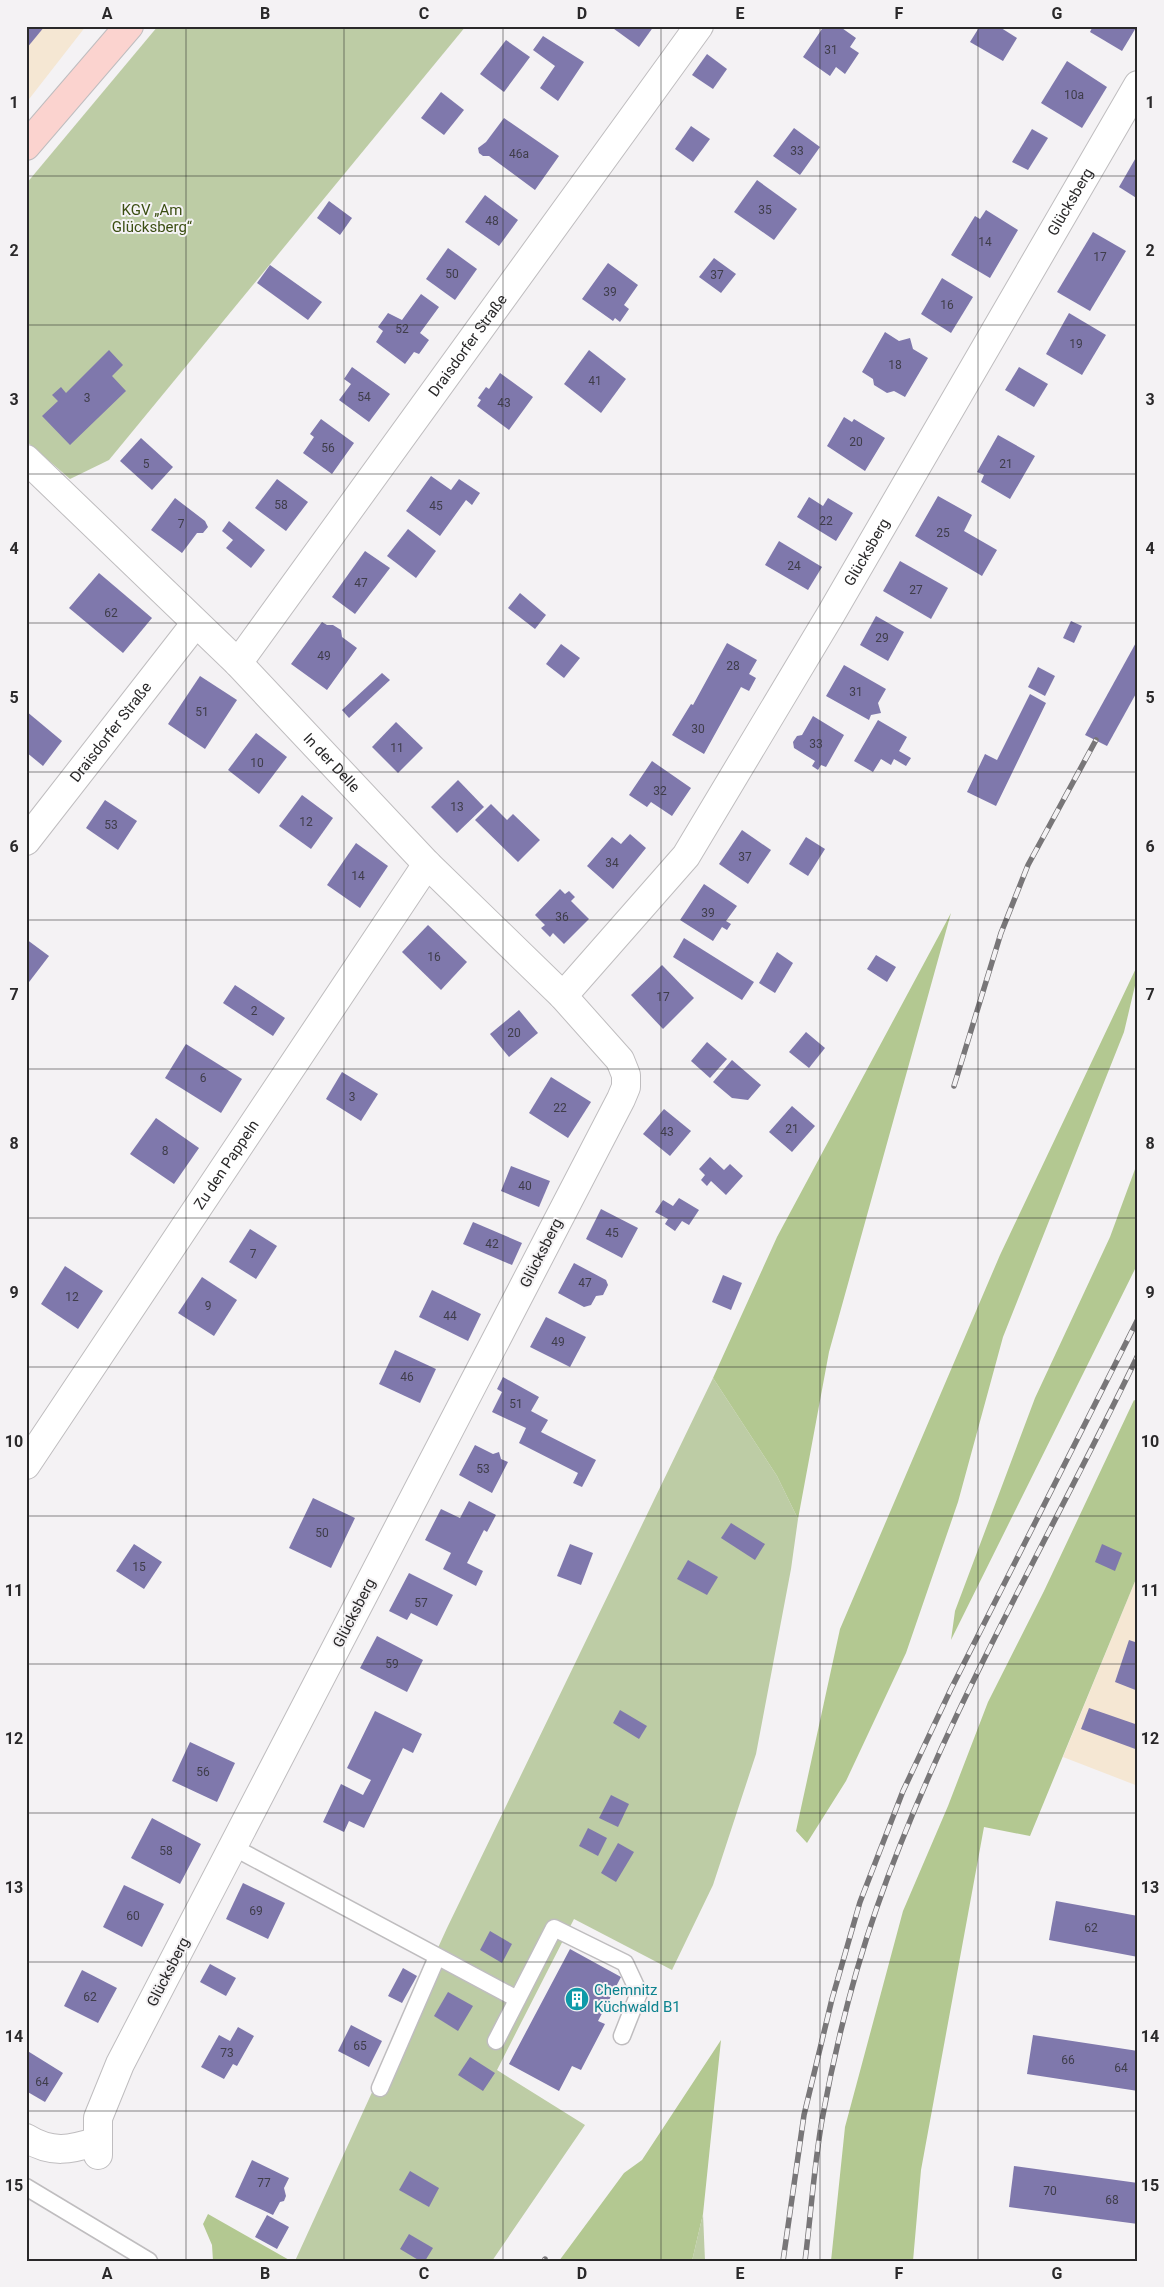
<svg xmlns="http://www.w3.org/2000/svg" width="1164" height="2287" font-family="Roboto,sans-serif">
<rect width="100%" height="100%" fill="#f4f2f4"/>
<g fill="#f5e7d3">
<path d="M26,26h60l-60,77z"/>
<path d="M1138,1574v212l-75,-29z"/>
</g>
<g fill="#bdcca5">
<path d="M158,26h308l-357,434 -39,19 -44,-38v-257z"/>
<path d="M713,1378l64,98 21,43 -7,50 -35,185 -43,131 -41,85 -98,-51 -77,151 88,55 -93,136h-197l152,-333z"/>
<path d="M703,2214l2,47h-13z"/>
</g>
<g fill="#b3c891">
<path d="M951,913l-122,439 -31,167 -21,-43 -64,-98 64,-141z"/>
<path d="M1138,964v9l-14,59 -121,305 -45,165 -52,151 -60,128 -39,62 -11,-12 44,-202 160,-374z"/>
<path d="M1138,1161v102l-187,377 4,-29 80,-213 75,-161z"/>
<path d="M1134,1400l4,2v172l-108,262 -46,-9 -63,343 -8,91h-82l14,-134 58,-216 45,-105 40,-104 56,-111z"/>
<path d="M721,2040l-18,174 -11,47h-133l65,-88 18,-13z"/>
<path d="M208,2214l83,47h-78l-1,-16 -9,-21z"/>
</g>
<g fill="#7f78ac">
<path d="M26,26h19l-19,23z"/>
<path d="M610,26h44l-15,21z"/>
<path d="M824,26h15l17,12 -6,9 9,6 -14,21 -9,-7 -6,9 -27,-19z"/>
<path d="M980,26h18l19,12 -14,23 -33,-19z"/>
<path d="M1093,26h44l-15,25 -32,-19z"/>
<path d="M543,36l41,26 -26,39 -18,-13 15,-22 -22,-16z"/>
<path d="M506,40l24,17 -26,35 -24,-18z"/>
<path d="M707,54l20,15 -14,20 -21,-14z"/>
<path d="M1067,61l40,26 -25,41 -41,-25z"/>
<path d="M441,92l23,18 -20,25 -23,-17z"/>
<path d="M504,118l55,38 -24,34 -46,-34h-6l-4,-3 -1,-5 8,-6z"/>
<path d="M691,126l19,13 -17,23 -18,-13z"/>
<path d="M794,128l26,19 -20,28 -27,-19z"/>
<path d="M1032,129l16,9 -20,32 -16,-8z"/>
<path d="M1138,154v45l-19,-12z"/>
<path d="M757,180l40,29 -23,31 -40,-28z"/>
<path d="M485,195l33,25 -19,26 -34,-24z"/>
<path d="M329,201l23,17 -12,17 -23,-17z"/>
<path d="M986,210l32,20 -28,48 -39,-23 24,-39 5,3z"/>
<path d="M1093,232l33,19 -36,60 -33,-19z"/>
<path d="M448,248l29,21 -22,31 -29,-21z"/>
<path d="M714,258l22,16 -15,19 -22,-16z"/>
<path d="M608,263l30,22 -14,20 5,4 -9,13 -5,-4 -2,3 -31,-22z"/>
<path d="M270,265l52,37 -14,18 -51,-37z"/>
<path d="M942,278l31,19 -22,36 -30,-19z"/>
<path d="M421,294l18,13 -19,26 9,7 -10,14 -5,-2 -9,12 -29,-22 7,-11 -5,-4 10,-14 14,7z"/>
<path d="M1069,313l37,22 -24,40 -36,-21z"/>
<path d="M885,332l14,9 11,-3 3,11 15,9 -23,39 -11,-6 -7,2 -13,-8 -1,-6 -11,-7z"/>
<path d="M109,350l14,15 -11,11 14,15 -56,54 -28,-29 16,-15 -6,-6 9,-8 5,6z"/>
<path d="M589,350l37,29 -25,34 -37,-29z"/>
<path d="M352,367l38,27 -21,28 -30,-22 12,-16 -7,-5z"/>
<path d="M1019,367l29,17 -14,23 -29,-17z"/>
<path d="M500,373l33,24 -24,33 -32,-24 4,-6 -3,-2 8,-11 3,2z"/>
<path d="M844,417l8,5 2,-3 31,19 -20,33 -38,-25z"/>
<path d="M321,419l33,24 -22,31 -29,-21 11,-16 -4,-3z"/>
<path d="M998,435l37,21 -25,43 -29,-17 3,-7 -7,-3z"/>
<path d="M141,438l32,29 -21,23 -32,-29z"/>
<path d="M431,476l20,14 8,-11 21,14 -8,12 -6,-5 -26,36 -34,-25z"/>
<path d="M277,479l31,23 -22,29 -31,-23z"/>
<path d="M938,496l34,19 -8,16 33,19 -15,26 -67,-40z"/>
<path d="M809,497l14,9 5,-8 25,15 -17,28 -39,-24z"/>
<path d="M175,498l30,23 3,6 -5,6h-6l-15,20 -31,-23z"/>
<path d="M229,521l36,29 -14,18 -25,-20 7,-8 -11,-9z"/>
<path d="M408,529l28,22 -20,27 -29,-22z"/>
<path d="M779,541l43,26 -14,23 -43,-25z"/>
<path d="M365,551l25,17 -35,46 -23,-17z"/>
<path d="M900,561l48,27 -17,31 -48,-28z"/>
<path d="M99,573l53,45 -29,35 -54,-45z"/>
<path d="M520,593l26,22 -11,14 -27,-21z"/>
<path d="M876,616l28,16 -16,29 -28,-16z"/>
<path d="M1071,621l11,5 -8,17 -11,-5z"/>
<path d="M322,622l5,3h6l8,5 1,7 15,11 -30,42 -36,-26z"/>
<path d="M1138,639v51l-31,56 -22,-11z"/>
<path d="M727,643l30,17 -8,14 7,4 -7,13 -8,-4 -37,67 -32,-19 19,-31 2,1z"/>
<path d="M561,644l19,14 -16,20 -18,-14z"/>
<path d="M844,665l42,24 -8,14 3,10 -10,2 -2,5 -43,-24z"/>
<path d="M1038,667l17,9 -10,20 -17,-9z"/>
<path d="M382,673l8,7 -41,38 -7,-8z"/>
<path d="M200,676l37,24 -32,49 -37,-25z"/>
<path d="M1030,694l16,9 -50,103 -29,-14 18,-38 12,6z"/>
<path d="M26,711l36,30 -19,25 -17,-14z"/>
<path d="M813,716l31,19 -18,32 -5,-2 -3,5 -6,-4 3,-5 -21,-13 -1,-6 4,-6 5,-1z"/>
<path d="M878,720l29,17 -8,14 12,7 -5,8 -12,-7 -3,6 -10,-6 -8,13 -19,-11z"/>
<path d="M396,722l27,26 -25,25 -26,-26z"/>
<path d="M256,733l31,24 -28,37 -31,-24z"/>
<path d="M652,761l39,27 -19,28 -21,-14 -4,5 -18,-12z"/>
<path d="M458,780l26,27 -27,26 -26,-26z"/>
<path d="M302,795l31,23 -22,31 -32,-23z"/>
<path d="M105,800l32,21 -19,29 -32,-22z"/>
<path d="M491,804l16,16 6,-6 27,26 -22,22 -43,-42z"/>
<path d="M742,830l29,20 -23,34 -29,-20z"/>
<path d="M630,834l16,14 -33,41 -26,-23 25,-29 9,7z"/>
<path d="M806,837l19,12 -17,27 -19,-12z"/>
<path d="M356,843l32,23 -28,42 -33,-23z"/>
<path d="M704,884l33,22 -11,15 5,3 -4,6 -5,-3 -9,14 -33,-21z"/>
<path d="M560,889l5,5 4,-3 6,6 -4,4 18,18 -25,25 -11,-11 -3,4 -9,-9 4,-3 -10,-10z"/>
<path d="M428,925l39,37 -26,28 -39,-38z"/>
<path d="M684,938l70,44 -12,18 -69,-43z"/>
<path d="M26,939l23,17 -23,30z"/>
<path d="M777,952l16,11 -18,30 -16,-10z"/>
<path d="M876,955l20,12 -9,15 -20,-13z"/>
<path d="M662,965l32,33 -31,31 -32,-34z"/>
<path d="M235,985l50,33 -12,18 -50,-33z"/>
<path d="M519,1010l19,23 -29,24 -19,-23z"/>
<path d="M806,1032l19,16 -16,20 -20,-16z"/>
<path d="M707,1042l20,17 -17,19 -19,-17z"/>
<path d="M186,1044l56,35 -21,34 -56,-35z"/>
<path d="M732,1060l29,25 -13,15 -16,-2 -19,-16z"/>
<path d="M342,1072l36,22 -17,27 -35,-22z"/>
<path d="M551,1077l40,25 -23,36 -39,-25z"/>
<path d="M792,1106l23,20 -23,26 -23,-20z"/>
<path d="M664,1109l27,22 -21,25 -27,-22z"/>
<path d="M156,1118l43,30 -25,36 -44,-30z"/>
<path d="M710,1157l14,13 6,-6 13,12 -17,19 -15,-14 -4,5 -6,-6 4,-5 -6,-6z"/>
<path d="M511,1166l39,15 -11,26 -38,-16z"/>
<path d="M679,1198l20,12 -10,15 -7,-4 -7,10 -10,-7 3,-5 -13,-7 8,-12 10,6z"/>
<path d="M601,1209l37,19 -16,30 -36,-19z"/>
<path d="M473,1222l49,21 -10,22 -49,-21z"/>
<path d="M250,1229l27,17 -21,33 -27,-17z"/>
<path d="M574,1263l32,17 2,5 -5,10 -7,1 -5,9 -7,2 -26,-14z"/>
<path d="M65,1266l38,25 -25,38 -37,-25z"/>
<path d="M723,1275l19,8 -11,27 -19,-8z"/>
<path d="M202,1277l35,23 -23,36 -36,-23z"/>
<path d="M432,1290l49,24 -13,27 -49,-24z"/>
<path d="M546,1317l40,20 -16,30 -40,-20z"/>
<path d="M395,1350l41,19 -16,34 -41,-19z"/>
<path d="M503,1377l36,20 -8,14 17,9 -7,12 55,28 -14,27 -9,-4 5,-10 -59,-30 7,-15 -34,-16 10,-20 -5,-3z"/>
<path d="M475,1445l18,9 6,-2 2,7 7,3 -16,31 -33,-18z"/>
<path d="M313,1498l42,20 -24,50 -42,-20z"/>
<path d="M469,1501l27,14 -9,17 -3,-2 -17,33 16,8 -7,15 -33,-17 8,-16 -26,-13 16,-31 19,9z"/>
<path d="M731,1523l34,21 -10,16 -34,-22z"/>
<path d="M134,1544l28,18 -18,27 -28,-18z"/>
<path d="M570,1544l23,9 -12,32 -24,-9z"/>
<path d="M1102,1544l20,9 -7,18 -20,-9z"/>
<path d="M688,1560l30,17 -11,18 -30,-16z"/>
<path d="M409,1573l44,22 -16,31 -26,-13 -4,7 -18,-9z"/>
<path d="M377,1636l46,24 -16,32 -47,-24z"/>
<path d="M1129,1640l9,3v48l-23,-9z"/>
<path d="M1089,1708l49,17v25l-57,-21z"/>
<path d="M620,1710l27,16 -8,13 -26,-16z"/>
<path d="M375,1711l47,23 -9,19 -10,-5 -39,80 -15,-7 -5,11 -21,-10 18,-38 22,11 8,-15 -24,-12z"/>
<path d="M190,1742l45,21 -18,39 -45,-21z"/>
<path d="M611,1795l18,9 -11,23 -19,-9z"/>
<path d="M152,1818l49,26 -21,40 -49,-26z"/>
<path d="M588,1828l19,10 -9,18 -19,-10z"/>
<path d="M618,1843l16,9 -18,30 -15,-9z"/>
<path d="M243,1883l42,20 -17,36 -42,-20z"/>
<path d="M124,1885l40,19 -22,43 -39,-20z"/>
<path d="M1056,1901l82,15v41l-89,-17z"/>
<path d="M490,1931l22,13 -10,19 -22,-13z"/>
<path d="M570,1949l51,28 -23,44 7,3 -24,46 -9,-4 -13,25 -50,-27z"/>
<path d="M210,1964l26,14 -10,18 -26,-14z"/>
<path d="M403,1968l14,8 -15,27 -14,-7z"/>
<path d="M82,1970l35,18 -19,35 -34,-17z"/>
<path d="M448,1992l25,14 -15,25 -24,-15z"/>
<path d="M351,2025l31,16 -13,26 -31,-16z"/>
<path d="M238,2027l16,9 -17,30 -4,-2 -9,15 -23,-12 18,-32 11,6z"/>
<path d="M1033,2035l105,16v40l-111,-17z"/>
<path d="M26,2050l37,23 -18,29 -19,-11z"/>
<path d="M470,2057l25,16 -12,18 -25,-16z"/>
<path d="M252,2160l37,18 -5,10 2,8 -2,5 -4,1 -7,13 -38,-18z"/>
<path d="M1014,2166l124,17v41l-129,-17z"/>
<path d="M410,2171l29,17 -10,19 -30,-17z"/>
<path d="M267,2215l22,12 -12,22 -22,-12z"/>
<path d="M409,2234l24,14 -8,13h-5l-20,-12z"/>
</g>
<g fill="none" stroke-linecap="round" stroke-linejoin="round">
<g stroke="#bfbdbf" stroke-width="19">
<g id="service">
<path d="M233,1847l284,152"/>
<path d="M496,2041l58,-113 71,35 14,30 -17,43"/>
<path d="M380,2088l57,-131"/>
<path d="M26,2187l123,74"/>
</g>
</g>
<g stroke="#bfbdbf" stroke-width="30">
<g id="minor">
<path id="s1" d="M26,459l212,204 189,201 136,132 57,64 6,15v12l-5,12 -501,965 -22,54v37"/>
<path id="s2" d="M238,663l461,-637"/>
<path id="s3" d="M26,841l169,-217"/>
<path id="s4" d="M563,996l123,-140 145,-242 307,-529"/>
<path id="s5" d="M26,1465l401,-601"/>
<path d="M26,2138c26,16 44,12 72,3"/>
</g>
</g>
<g stroke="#bfbdbf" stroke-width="30">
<path id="secondary" d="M26,146l103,-120"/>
</g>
<use href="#service" stroke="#fff" stroke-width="16"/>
<use href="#minor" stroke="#fff" stroke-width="28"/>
<use href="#secondary" stroke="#fbd3cf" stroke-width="28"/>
<g stroke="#787678" stroke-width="5.5">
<g id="rail">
<path d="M954,1086l47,-153 27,-68 68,-125"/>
<path d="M544,2261l1,-2"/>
<path d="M783,2261l21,-146 28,-116 28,-97 43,-111 48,-102 187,-370"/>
<path d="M805,2261c6,-47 9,-95 17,-141 13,-72 31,-144 55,-213 67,-192 173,-369 261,-552"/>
</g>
</g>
<use href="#rail" stroke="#f4f2f4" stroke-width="4" stroke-dasharray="11" stroke-linecap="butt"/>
</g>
<path fill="none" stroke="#2a292a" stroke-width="1" stroke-opacity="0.55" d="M186,26v2235M344,26v2235M503,26v2235M661,26v2235M820,26v2235M978,26v2235M26,176h1112M26,325h1112M26,474h1112M26,623h1112M26,772h1112M26,920h1112M26,1069h1112M26,1218h1112M26,1367h1112M26,1516h1112M26,1664h1112M26,1813h1112M26,1962h1112M26,2111h1112"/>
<defs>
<g id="building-disc" transform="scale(1.25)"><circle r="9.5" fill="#0f9aa8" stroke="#f4f2f4"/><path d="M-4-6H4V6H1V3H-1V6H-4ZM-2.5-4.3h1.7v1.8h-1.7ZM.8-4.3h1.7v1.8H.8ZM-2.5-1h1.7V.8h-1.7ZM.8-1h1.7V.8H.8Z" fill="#fff"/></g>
</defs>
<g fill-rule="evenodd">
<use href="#building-disc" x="577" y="1999"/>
</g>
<g text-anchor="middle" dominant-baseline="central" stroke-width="4" stroke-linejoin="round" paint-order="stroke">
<g font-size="12" fill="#3f3d4a">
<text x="831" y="50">31</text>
<text x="1074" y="95">10a</text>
<text x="797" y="151">33</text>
<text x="519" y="154">46a</text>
<text x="765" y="210">35</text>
<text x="492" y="221">48</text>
<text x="985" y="242">14</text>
<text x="1100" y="257">17</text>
<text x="452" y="274">50</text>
<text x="717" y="275">37</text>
<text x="610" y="292">39</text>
<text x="947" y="305">16</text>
<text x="402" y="329">52</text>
<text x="1076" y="344">19</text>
<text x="895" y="365">18</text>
<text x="595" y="381">41</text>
<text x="364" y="397">54</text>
<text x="87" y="398">3</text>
<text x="504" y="403">43</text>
<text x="856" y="442">20</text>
<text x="328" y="448">56</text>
<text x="146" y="464">5</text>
<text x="1006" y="464">21</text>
<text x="281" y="505">58</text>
<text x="436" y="506">45</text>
<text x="826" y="521">22</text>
<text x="181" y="524">7</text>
<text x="943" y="533">25</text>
<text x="794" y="566">24</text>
<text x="361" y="583">47</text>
<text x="916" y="590">27</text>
<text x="111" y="613">62</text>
<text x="882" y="638">29</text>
<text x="324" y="656">49</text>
<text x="733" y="666">28</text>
<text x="856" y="692">31</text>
<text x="202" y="712">51</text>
<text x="698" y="729">30</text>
<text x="816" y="744">33</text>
<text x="397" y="748">11</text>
<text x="257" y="763">10</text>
<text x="660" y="791">32</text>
<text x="457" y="807">13</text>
<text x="306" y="822">12</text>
<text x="111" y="825">53</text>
<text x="745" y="857">37</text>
<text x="612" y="863">34</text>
<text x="358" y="876">14</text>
<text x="708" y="913">39</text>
<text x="562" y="917">36</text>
<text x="434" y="957">16</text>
<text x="663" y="997">17</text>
<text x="254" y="1011">2</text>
<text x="514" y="1033">20</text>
<text x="203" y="1078">6</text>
<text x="352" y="1097">3</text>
<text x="560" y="1108">22</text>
<text x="792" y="1129">21</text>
<text x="667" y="1132">43</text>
<text x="165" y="1151">8</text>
<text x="525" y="1186">40</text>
<text x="612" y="1233">45</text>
<text x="492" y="1244">42</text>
<text x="253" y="1254">7</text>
<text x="585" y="1283">47</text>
<text x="72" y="1297">12</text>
<text x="208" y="1306">9</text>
<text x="450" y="1316">44</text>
<text x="558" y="1342">49</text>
<text x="407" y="1377">46</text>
<text x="516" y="1404">51</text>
<text x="483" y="1469">53</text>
<text x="322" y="1533">50</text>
<text x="139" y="1567">15</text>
<text x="421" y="1603">57</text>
<text x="392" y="1664">59</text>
<text x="203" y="1772">56</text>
<text x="166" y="1851">58</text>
<text x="256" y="1911">69</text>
<text x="133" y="1916">60</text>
<text x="1091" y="1928">62</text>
<text x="90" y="1997">62</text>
<text x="360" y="2046">65</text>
<text x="227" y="2053">73</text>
<text x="1068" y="2060">66</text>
<text x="1121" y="2068">64</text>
<text x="42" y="2082">64</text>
<text x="264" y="2183">77</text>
<text x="1050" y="2191">70</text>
<text x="1112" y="2200">68</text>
</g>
<g font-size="15" fill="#2a292a" stroke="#f4f2f4">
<text stroke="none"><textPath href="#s4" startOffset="945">Glücksberg</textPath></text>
<text stroke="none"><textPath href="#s2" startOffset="392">Draisdorfer Straße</textPath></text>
<text stroke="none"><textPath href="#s4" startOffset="540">Glücksberg</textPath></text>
<text stroke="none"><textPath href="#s3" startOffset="138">Draisdorfer Straße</textPath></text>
<text stroke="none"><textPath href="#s1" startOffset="431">In der Delle</textPath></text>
<text stroke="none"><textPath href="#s5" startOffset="361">Zu den Pappeln</textPath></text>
<text transform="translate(541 1253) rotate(-63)">Glücksberg</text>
<text transform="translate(354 1613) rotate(-63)">Glücksberg</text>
<text transform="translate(168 1972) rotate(-63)">Glücksberg</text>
</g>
<g font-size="15" fill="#3b4e12" stroke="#f4f2f4">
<text x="152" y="210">KGV „Am<tspan x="152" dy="17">Glücksberg“</tspan></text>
</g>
<g font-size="15" fill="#0d838f" stroke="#f4f2f4" text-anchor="start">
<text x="594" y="1990">Chemnitz<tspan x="594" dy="17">Küchwald B1</tspan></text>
</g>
</g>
<rect width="1164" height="2287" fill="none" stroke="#f4f2f4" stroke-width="55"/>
<rect x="28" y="28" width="1108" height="2232" fill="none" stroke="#2a292a" stroke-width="2"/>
<g font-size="16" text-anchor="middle" font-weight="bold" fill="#2a292a">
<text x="107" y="19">A</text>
<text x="265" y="19">B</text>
<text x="424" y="19">C</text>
<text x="582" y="19">D</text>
<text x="740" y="19">E</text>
<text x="899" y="19">F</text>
<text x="1057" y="19">G</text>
<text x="14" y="108">1</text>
<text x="1150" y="108">1</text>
<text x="14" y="256">2</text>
<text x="1150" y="256">2</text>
<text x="14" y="405">3</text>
<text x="1150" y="405">3</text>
<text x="14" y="554">4</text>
<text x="1150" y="554">4</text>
<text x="14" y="703">5</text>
<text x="1150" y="703">5</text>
<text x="14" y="852">6</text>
<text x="1150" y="852">6</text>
<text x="14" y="1000">7</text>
<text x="1150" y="1000">7</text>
<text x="14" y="1149">8</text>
<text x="1150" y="1149">8</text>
<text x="14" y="1298">9</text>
<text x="1150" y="1298">9</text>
<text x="14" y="1447">10</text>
<text x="1150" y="1447">10</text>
<text x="14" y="1596">11</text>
<text x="1150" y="1596">11</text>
<text x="14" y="1744">12</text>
<text x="1150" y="1744">12</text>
<text x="14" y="1893">13</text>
<text x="1150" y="1893">13</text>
<text x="14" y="2042">14</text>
<text x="1150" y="2042">14</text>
<text x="14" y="2191">15</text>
<text x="1150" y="2191">15</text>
<text x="107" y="2279">A</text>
<text x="265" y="2279">B</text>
<text x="424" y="2279">C</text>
<text x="582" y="2279">D</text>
<text x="740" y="2279">E</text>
<text x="899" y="2279">F</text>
<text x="1057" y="2279">G</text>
</g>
</svg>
